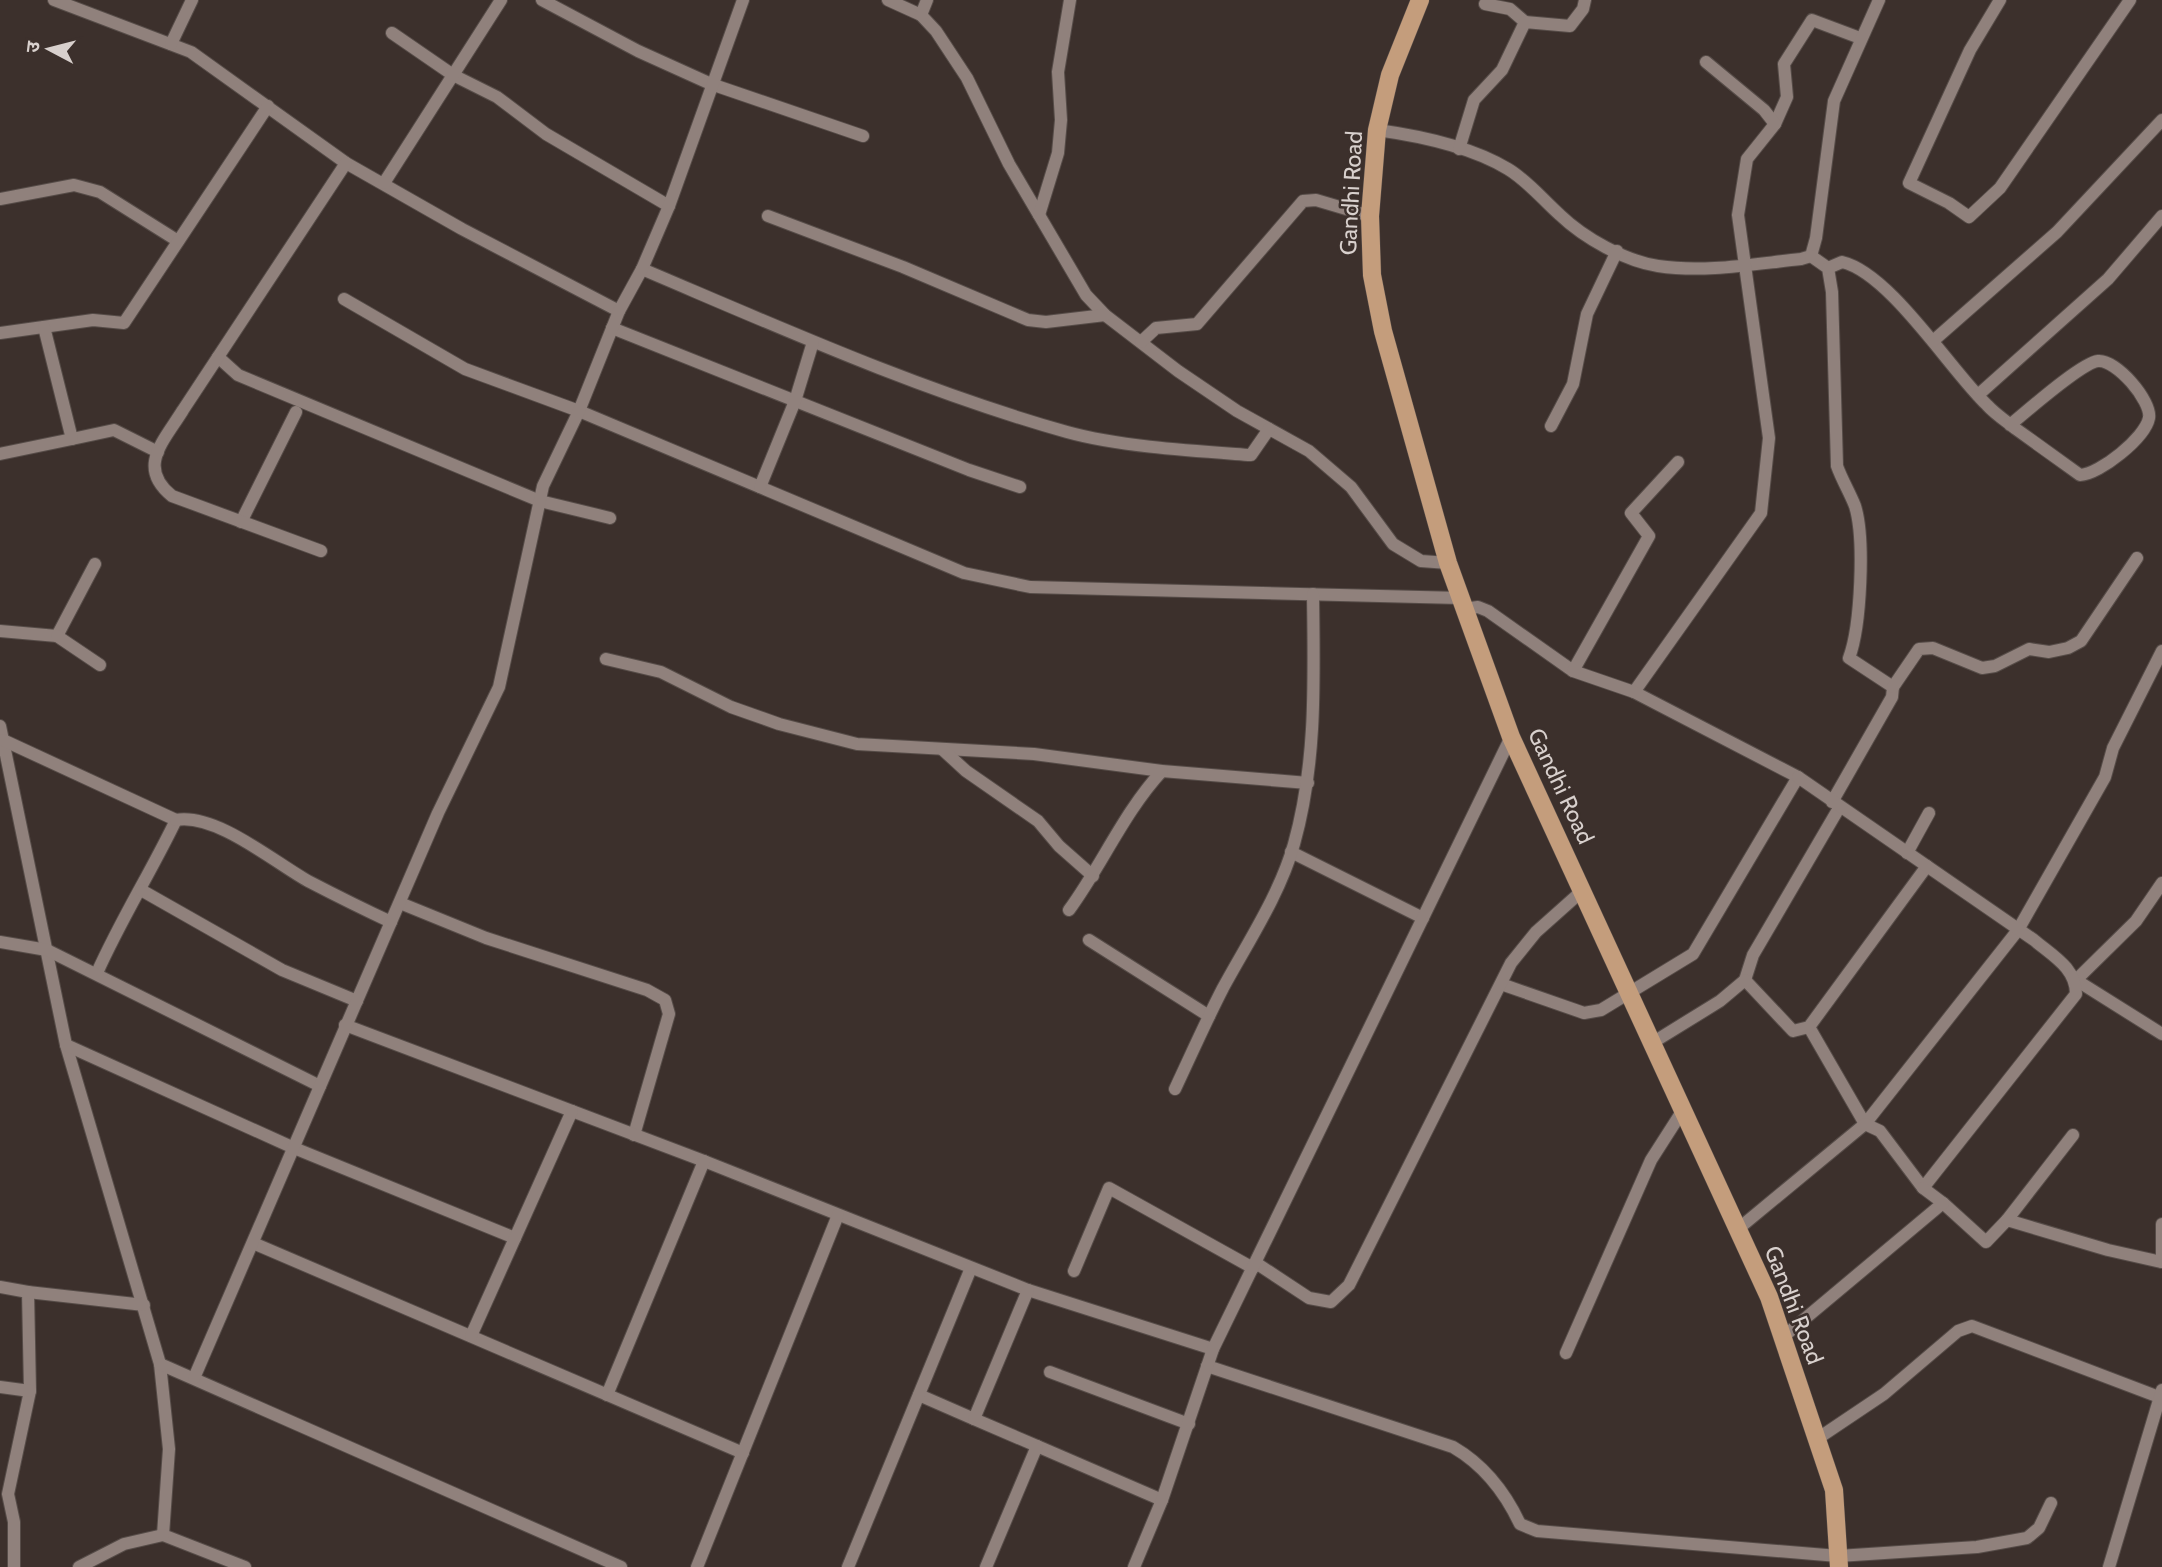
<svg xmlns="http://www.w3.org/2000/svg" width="2162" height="1567" font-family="Cabin,'Noto Sans Devanagari',sans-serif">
<rect width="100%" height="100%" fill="#3c302c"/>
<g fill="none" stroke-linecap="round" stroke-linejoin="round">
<g stroke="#564c48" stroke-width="14">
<g id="minor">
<path d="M54,0l137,52 155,111 116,66 157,82"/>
<path d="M542,0l96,51 73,33 152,52"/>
<path d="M888,0l33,15"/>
<path d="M927,0l-6,15 15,16 31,47 42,86 77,131 19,20 73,56 59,40 72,40 42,36 42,57 28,17 27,2"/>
<path d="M2000,0l-30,50 -61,133 40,20 20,14 31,-29 130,-188"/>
<path d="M1485,4l25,5 15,13"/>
<path d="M392,33l61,42 44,22 49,37 123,72"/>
<path d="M171,44l21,-44"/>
<path d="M1775,124l12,-27 -3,-33 28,-44 48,18"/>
<path d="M1377,130c44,6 93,16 131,39 20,12 35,31 52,46 24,23 65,46 98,51 47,7 95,-2 143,-7l10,-3 5,-18 18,-137 45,-101"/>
<path d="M1459,149l15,-49 28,-30 23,-48 45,4 13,-17 2,-9"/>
<path d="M384,183l117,-183"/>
<path d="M0,199l74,-14 26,7 78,49"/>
<path d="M1039,215l19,-62 3,-33 -3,-48 12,-72"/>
<path d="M768,216l135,51 125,53 18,2 59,-7"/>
<path d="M1811,256l17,12 4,24 5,174c5,14 13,27 18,40 10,32 6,120 -6,152l44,29 -1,10 -60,105"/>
<path d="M1828,268l14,-6c48,11 109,109 145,143 8,9 19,16 29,24l64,46c20,-1 65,-37 69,-57 3,-17 -33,-59 -51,-57 -17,2 -72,51 -88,64"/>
<path d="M642,269c139,59 279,122 425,163 54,15 128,19 184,23l18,-26"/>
<path d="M344,299l121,70 114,42 385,162 66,14 430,11"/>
<path d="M612,328l357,142 51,17"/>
<path d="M0,333l93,-13 31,3 144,-217"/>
<path d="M1933,341l124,-109 105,-112"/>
<path d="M1141,342l15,-14 41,-4 106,-123 13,-1 54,16"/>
<path d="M218,357l20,18 302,126 70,17"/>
<path d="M1978,395l130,-116 54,-63"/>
<path d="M1551,426l22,-42 14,-70 30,-63"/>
<path d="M72,439l42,-9 44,22"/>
<path d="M0,454l72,-15 -28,-112"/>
<path d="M760,487l35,-86 18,-59"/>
<path d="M241,522l55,-110"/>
<path d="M321,551l-149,-55c-36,-29 -8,-55 11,-86l163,-247"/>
<path d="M1464,609l14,-2 10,4 85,60"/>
<path d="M0,631l57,5 38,-72"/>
<path d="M57,636l43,29"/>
<path d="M606,659l55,13 70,35 48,17 78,20 177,10 128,17 146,12"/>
<path d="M1893,687l26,-38 14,-1 49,20 13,-2 34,-17 20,3 19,-4 13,-7 56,-83"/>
<path d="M1634,692l127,-179 8,-75 -31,-223 9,-56 28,-35 -11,-14 -58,-48"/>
<path d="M0,726l66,319 94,319 9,85 -6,86 82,32"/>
<path d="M3,740l173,80c-25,52 -56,101 -79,153"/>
<path d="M942,749l24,22 72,50 21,25 34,30"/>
<path d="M176,820c40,-7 98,42 132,61 27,14 55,28 83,41"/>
<path d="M1291,852l132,66"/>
<path d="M1907,853l22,-40"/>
<path d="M2162,883l-26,38 -60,59 86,54"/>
<path d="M141,890l141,80 75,31"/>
<path d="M400,903l86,35 161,52 18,10 4,14 -35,121"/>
<path d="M1069,910c33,-45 55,-98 93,-139"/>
<path d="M1089,940l120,76"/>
<path d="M0,942l47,8 273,136"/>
<path d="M1745,980l8,-25 86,-147"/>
<path d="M1501,984l83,29 17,-3 92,-56 105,-177 -164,-85 -61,-21 76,-135 -18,-23 47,-51"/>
<path d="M345,1025l359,136 324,129 185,59"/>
<path d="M1809,1027l56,97 153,-194 87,-153 8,-29 49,-97"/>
<path d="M1652,1043l68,-42 25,-21 48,51 16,-4 118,-161"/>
<path d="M66,1045l228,103 221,90"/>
<path d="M1175,1089c16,-34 31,-68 48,-101 25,-46 57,-94 71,-144 23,-82 20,-166 19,-250"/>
<path d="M1943,1203l43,39 21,-22 101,30 53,12"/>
<path d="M2007,1220l66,-85"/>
<path d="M2162,1224v38"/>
<path d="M1738,1229l127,-105 15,7 43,57 153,-194c0,-26 -23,-38 -42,-54l-236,-163"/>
<path d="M253,1243l490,210"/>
<path d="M1256,1263l53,35 22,4 18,-17 162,-322 25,-31 46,-41"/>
<path d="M1074,1271l35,-83 144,80"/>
<path d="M0,1287l28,5 2,99 -22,103 6,28v45"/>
<path d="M28,1292l116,13"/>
<path d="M471,1336l101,-225"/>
<path d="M1783,1337l160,-134 -20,-15"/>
<path d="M1566,1353l85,-193 32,-50"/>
<path d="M160,1364l461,203"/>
<path d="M1207,1366l246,81c31,18 52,45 67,77l17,7 301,25 139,-9 50,-9 12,-10 12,-25"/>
<path d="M1050,1372l139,52"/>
<path d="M194,1378l244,-565 61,-126 44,-201 36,-75 40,-100 23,-42 27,-63 74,-206"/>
<path d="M0,1387l30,4"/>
<path d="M607,1395l97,-234"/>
<path d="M919,1395l55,24"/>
<path d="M1817,1439l67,-45 74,-63 14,-5 187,71"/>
<path d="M1037,1446l125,54"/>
<path d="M79,1567l45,-23 39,-9"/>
<path d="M697,1567l141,-352"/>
<path d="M848,1567l123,-299"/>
<path d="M986,1567l51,-121 -63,-27 54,-129"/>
<path d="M1134,1567l28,-67 51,-151 298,-612"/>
<path d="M2109,1567l53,-177"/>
</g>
</g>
<g stroke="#564c48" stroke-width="19">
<path id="major" d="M1420,0l-30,75 -13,55 -7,86 2,59 11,56 65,232 63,174 258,560 65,193 5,77"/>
</g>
<use href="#minor" stroke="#90817c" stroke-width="12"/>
<use href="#major" stroke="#c49d7c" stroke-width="18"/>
</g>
<g text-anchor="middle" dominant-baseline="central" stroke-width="5" stroke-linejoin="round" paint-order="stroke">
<g font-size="23" fill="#d8d0cd" stroke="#3c302c">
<text transform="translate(1351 193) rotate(-87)">Gandhi Road</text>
<text transform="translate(1561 786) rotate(65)">Gandhi Road</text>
<text transform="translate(1794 1305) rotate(69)">Gandhi Road</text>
</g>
</g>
<g transform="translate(49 49) rotate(277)" stroke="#3c302c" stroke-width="5" paint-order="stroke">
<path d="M0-5L12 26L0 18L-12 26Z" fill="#d8d0cd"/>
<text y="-10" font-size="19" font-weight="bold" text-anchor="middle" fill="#d8d0cd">उ</text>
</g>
</svg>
